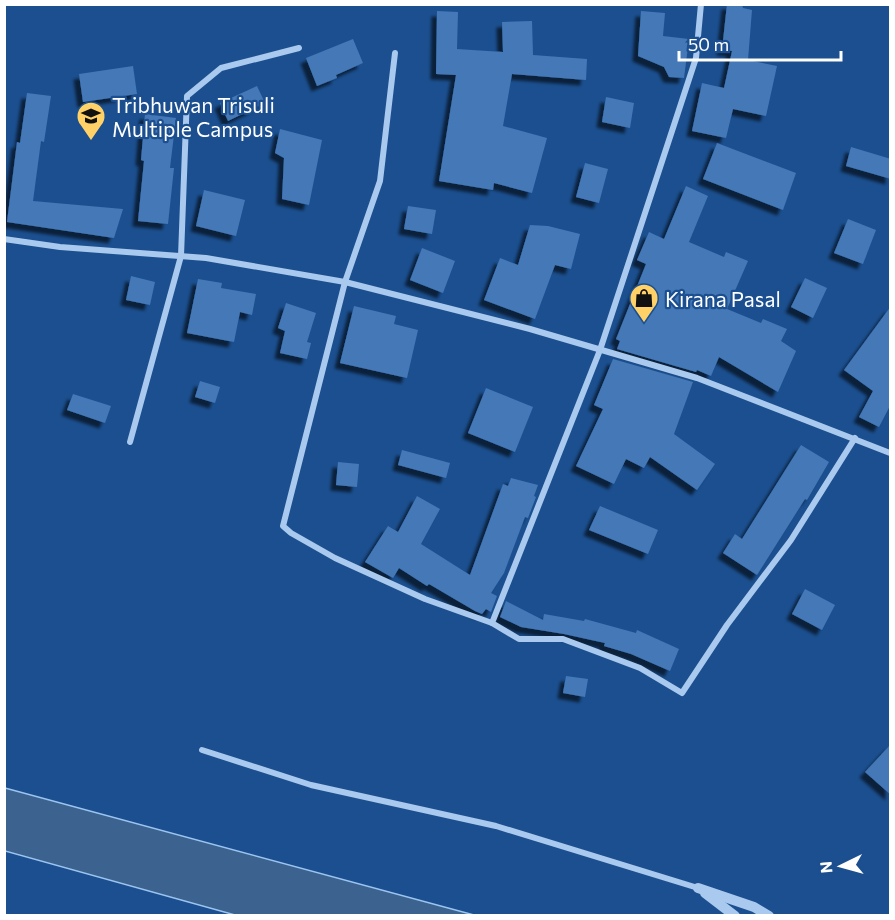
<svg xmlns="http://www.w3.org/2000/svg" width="895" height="920" font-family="Commissioner,sans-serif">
<defs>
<filter id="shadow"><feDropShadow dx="-5.5" dy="5.5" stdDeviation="1.5" flood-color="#0009"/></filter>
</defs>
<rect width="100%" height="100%" fill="#1b4f8f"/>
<path fill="#3c6290" stroke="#9cc4f0" stroke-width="1.5" d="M5,788l469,127h-239l-230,-64z"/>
<g fill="#4478b7" filter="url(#shadow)">
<path d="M727,4h15l1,4 9,2 -4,50 29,6 -11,50 -33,-7 -7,29 -34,-7 10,-48 22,5 8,-37 -10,-1z"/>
<path d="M437,11l21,1 -1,37 46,3 -1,-30 30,-1 1,34 54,4 -1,21 -74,-6 -9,52 44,12 -15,55 -38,-10 -1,7 -54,-9 17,-106 -20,-1z"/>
<path d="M641,11l24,2 -2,23 26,3 -5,39 -15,-1 -5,-10 -26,-11z"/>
<path d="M353,39l10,24 -27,12 1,3 -20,8 -11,-28z"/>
<path d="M133,66l4,28 -54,8 -4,-28z"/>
<path d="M257,86l8,17 -37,18 -8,-18z"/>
<path d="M27,93l24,3 -7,46 -3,-1 -8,60 90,8 -9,29 -107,-16 10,-80 3,1z"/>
<path d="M606,97l28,6 -4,25 -28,-6z"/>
<path d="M145,114l31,4 -6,50h4l-6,56 -30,-3 6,-60 -3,-1z"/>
<path d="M280,129l42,11 -13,65 -27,-6 2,-41 -9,-5z"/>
<path d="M717,143l79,30 -13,37 -80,-31z"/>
<path d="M851,147l40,12v20l-45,-13z"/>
<path d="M585,163l23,6 -9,34 -23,-6z"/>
<path d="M686,186l22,10 -19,46 35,15 2,-5 22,9 -21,48 34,14 2,-4 24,10 -6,12 15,10 -18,41 -59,-35 -8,19 -14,-6 -1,2 -79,-23 3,-8 -4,-2 30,-75 -9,-4 12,-28 15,7z"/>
<path d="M204,190l41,10 -9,36 -40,-10z"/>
<path d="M408,206l28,4 -4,24 -28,-5z"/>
<path d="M848,219l28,11 -13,34 -29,-11z"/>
<path d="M530,225l18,1 32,8 -9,35 -16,-4 -20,54 -51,-19 16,-42 18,7z"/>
<path d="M422,248l33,13 -12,32 -33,-13z"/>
<path d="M131,276l24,6 -5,23 -24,-5z"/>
<path d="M805,278l22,10 -14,30 -22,-11z"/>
<path d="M198,279l24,4 -1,5 35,6 -4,21 -12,-3 -6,30 -47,-9z"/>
<path d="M286,303l30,10 -9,29 4,1 -4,16 -27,-6 5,-22 -7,-3z"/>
<path d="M354,306l42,10 -2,8 24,6 -11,48 -67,-15z"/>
<path d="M891,306v98l-12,23 -20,-10 14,-26 -29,-21z"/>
<path d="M613,359l80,23 -19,52 41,30 -18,26 -47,-33 -6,11 -18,-9 -12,25 -38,-18 27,-57 -9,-4z"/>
<path d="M200,381l20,6 -5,16 -20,-6z"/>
<path d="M486,388l47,19 -18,45 -47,-19z"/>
<path d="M73,394l38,12 -6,17 -38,-13z"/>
<path d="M801,445l28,17 -22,38 -2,-1 -48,76 -34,-22 12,-19 7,5z"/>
<path d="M402,450l48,13 -4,15 -48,-13z"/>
<path d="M338,462l21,2 -2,23 -21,-2z"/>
<path d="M511,478l27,7 -4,11 2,1 -8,21 -3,-1 -21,56 -13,20 6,3 -6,16 -5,-3 -4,5 -7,-3 -46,-27 -2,2 -28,-18 -6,10 -28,-16 23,-36 10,6 19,-36 23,13 -19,35 49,31 33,-91 5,2z"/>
<path d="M600,506l58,24 -10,24 -59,-24z"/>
<path d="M805,589l30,16 -13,25 -30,-16z"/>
<path d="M506,601l37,19 1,-6 40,7 1,-2 51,14 1,-3 42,19 -9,22 -39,-17 -27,-8 1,-3 -41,-9 -43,-7 -21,-10z"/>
<path d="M566,676l22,3 -3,18 -22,-4z"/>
<path d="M891,744v51l-26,-23z"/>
</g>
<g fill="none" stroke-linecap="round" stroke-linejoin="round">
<g stroke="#a9c9ee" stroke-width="6">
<path d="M701,4l-5,54 -96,292 -108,273 27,16h44l77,29 42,25 45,-68 64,-85 64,-102"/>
<path d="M395,53l-15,128 -35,101 -62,244 8,7 44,25 90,41 67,24"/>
<path d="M4,239l56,8 146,11 139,24 185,47 167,49 193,75"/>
<path d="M130,442l51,-186 6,-160 34,-28 78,-20"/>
<path d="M202,750l109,35 185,41 202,62"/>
</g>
<g stroke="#a9c9ee" stroke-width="10">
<path d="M698,888l56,19 15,9"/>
<path d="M705,893l30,23"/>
</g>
</g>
<defs>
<g id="university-pin" transform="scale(1.5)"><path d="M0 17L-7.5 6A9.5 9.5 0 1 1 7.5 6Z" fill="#ffd166" stroke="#1b4f8f"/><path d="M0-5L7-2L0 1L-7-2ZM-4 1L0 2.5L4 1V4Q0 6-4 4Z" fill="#111"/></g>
<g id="shop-pin" transform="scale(1.5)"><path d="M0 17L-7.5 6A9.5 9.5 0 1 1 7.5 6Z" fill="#ffd166" stroke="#1b4f8f"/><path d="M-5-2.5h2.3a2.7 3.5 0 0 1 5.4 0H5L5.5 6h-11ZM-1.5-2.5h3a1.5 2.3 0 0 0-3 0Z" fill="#111"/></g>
</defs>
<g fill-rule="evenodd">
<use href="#university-pin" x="91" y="116"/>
<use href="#shop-pin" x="644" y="298"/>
</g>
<g text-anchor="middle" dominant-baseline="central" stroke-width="4.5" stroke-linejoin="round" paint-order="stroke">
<g font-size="21" fill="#fff" stroke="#1b4f8f" text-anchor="start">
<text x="112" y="104">Tribhuwan Trisuli<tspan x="112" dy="24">Multiple Campus</tspan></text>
<text x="665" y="298">Kirana Pasal</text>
</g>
</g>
<rect width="895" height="920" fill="none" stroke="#ffffff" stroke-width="12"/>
<g transform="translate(841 866) rotate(265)" stroke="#1b4f8f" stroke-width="4.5" paint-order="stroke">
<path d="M0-4.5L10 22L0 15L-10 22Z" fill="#ffffff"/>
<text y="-9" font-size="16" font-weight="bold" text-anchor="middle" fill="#ffffff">N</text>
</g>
<path d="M679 51v9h162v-9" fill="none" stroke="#ffffff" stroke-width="3"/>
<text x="688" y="51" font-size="18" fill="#ffffff" stroke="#1b4f8f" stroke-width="4.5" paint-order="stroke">50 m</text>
</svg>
